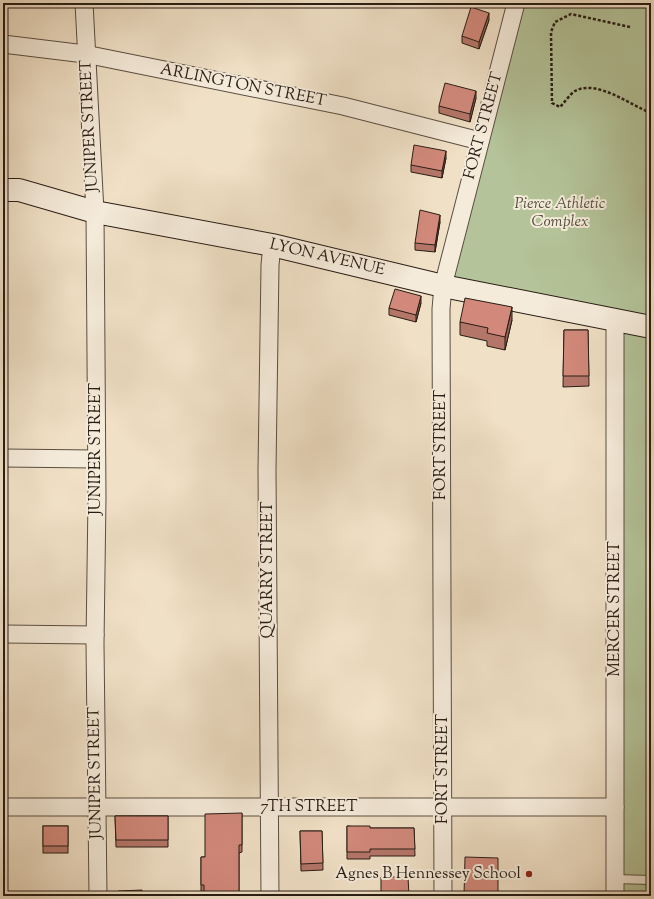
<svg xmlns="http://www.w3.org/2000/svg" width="654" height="899" font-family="'Sorts Mill Goudy',serif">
<rect width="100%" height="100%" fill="#f0e0c6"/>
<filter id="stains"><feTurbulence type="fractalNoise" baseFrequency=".005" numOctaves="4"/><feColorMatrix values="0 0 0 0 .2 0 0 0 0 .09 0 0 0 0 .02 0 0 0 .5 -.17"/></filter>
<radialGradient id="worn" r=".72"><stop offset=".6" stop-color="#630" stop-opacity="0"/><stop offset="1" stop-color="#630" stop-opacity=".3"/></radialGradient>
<path fill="#b4c399" stroke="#6e7056" d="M520,3h131v893h-29l-2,-574 -169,-39z"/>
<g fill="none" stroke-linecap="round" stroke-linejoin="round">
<g stroke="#5a4e40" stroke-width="10">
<path id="lane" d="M615,879l36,1"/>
</g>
<g stroke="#5a4e40" stroke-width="19">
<g id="street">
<path d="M84,3l11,209 2,286 -2,146 3,252"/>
<path d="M3,44l82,10 258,52 137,35"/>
<path d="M3,458l92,1"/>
<path d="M3,634l92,1"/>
<path d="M3,807h612"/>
<path d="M270,896l-3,-426 3,-205 2,-20"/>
<path d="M443,896l-2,-587 2,-23 73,-283"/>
<path d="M615,896v-575"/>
</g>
</g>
<g stroke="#281d14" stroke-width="24">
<path id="secondary" d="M3,190h16l76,22 177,33 171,41 208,41"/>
</g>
<path stroke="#281d14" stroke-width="2.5" stroke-dasharray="3 2" stroke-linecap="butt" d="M630,27l-59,-13 -16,8 -4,10 1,71 8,4c5,-5 10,-13 15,-16 22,-12 55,14 76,22"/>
<use href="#lane" stroke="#f5ebda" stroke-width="8"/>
<use href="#street" stroke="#f5ebda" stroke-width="17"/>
<use href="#secondary" stroke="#f5ebda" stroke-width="22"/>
</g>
<g fill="#b5766a" stroke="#281d14">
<path d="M489,20l-10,29 -17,-6v-7z"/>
<path d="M476,98l-6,24 -31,-9v-7z"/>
<path d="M446,158l-4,20 -31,-6v-7z"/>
<path d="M440,222l-5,30 -20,-2v-7z"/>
<path d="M421,303l-5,19 -27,-7v-7z"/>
<path d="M512,320l-7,30 -18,-4v-5l-27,-6v-13z"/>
<path d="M564,330h24l1,56 -26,1z"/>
<path d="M242,813v39l-3,1v42l9,1 -47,-4v-35h4z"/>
<path d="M115,816h53v31h-52z"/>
<rect x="43" y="826" width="25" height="27"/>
<path d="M347,826l23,2h44l1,28h-45v3h-23z"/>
<path d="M300,831h22l1,39 -22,1z"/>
</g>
<g fill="#936056" stroke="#281d14">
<path d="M489,13v7l-10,29v-7z"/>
<path d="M476,91v7l-6,24v-8z"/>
<path d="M446,151v7l-4,20v-7z"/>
<path d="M440,215v7l-5,30v-7z"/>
<path d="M421,296v7l-5,19v-7z"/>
<path d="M512,307v13l-7,30v-13z"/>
</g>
<g fill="#d2897b" stroke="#281d14">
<path d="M471,7l18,6 -10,29 -17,-6z"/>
<path d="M445,83l31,8 -6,23 -31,-8z"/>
<path d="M414,145l32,6 -4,20 -31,-6z"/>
<path d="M420,210l20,5 -5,30 -20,-2z"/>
<path d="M395,289l26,7 -5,19 -27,-7z"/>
<path d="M465,298l47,9 -7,30 -18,-4 1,-5 -28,-6z"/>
<path d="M564,330h24l1,46h-26z"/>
<path d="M242,813v32h-3v50h9v1h-44v-11h-3v-28h4v-43z"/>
<path d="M115,816h53v24h-52z"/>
<rect x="43" y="826" width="25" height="20"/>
<path d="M347,826h23v2h44l1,21h-45v3h-23z"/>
<path d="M300,831h22l1,32 -22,1z"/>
<path d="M465,857l33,1v38h-34z"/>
<path d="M381,877h27l1,19h-28z"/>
<path d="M142,890v6h-24v-5z"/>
</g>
<circle fill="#8f2418" stroke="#f5ebda" stroke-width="1.5" cx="529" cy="874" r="4"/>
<g text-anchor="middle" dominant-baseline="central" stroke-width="4" stroke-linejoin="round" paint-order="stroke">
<g font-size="16" fill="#281d14" stroke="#f5ebda">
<text transform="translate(243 86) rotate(11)">ARLINGTON STREET</text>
<text transform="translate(90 126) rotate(-93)">JUNIPER STREET</text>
<text transform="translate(484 126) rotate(-75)">FORT STREET</text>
<text transform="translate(327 258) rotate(13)">LYON AVENUE</text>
<text transform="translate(441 445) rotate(-90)">FORT STREET</text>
<text transform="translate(96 449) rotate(-90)">JUNIPER STREET</text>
<text transform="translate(268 570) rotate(-90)">QUARRY STREET</text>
<text transform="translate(615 609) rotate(-90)">MERCER STREET</text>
<text transform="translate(443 769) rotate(-90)">FORT STREET</text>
<text transform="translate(96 773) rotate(-91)">JUNIPER STREET</text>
<text x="309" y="807">7TH STREET</text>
</g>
<g font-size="16" font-style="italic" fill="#524f3c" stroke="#f5ebda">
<text x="560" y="204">Pierce Athletic<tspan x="560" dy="18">Complex</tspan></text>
</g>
<g font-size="16" fill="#281d14" stroke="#f5ebda" text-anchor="end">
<text x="521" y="874">Agnes B Hennessey School</text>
</g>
</g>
<rect width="654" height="899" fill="none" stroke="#f0e0c6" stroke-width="16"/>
<rect x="4" y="4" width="646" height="891" fill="none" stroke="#281d14" stroke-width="2"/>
<rect x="8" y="8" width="638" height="883" fill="none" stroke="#281d14"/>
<rect width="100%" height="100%" filter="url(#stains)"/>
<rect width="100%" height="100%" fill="url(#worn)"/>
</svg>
